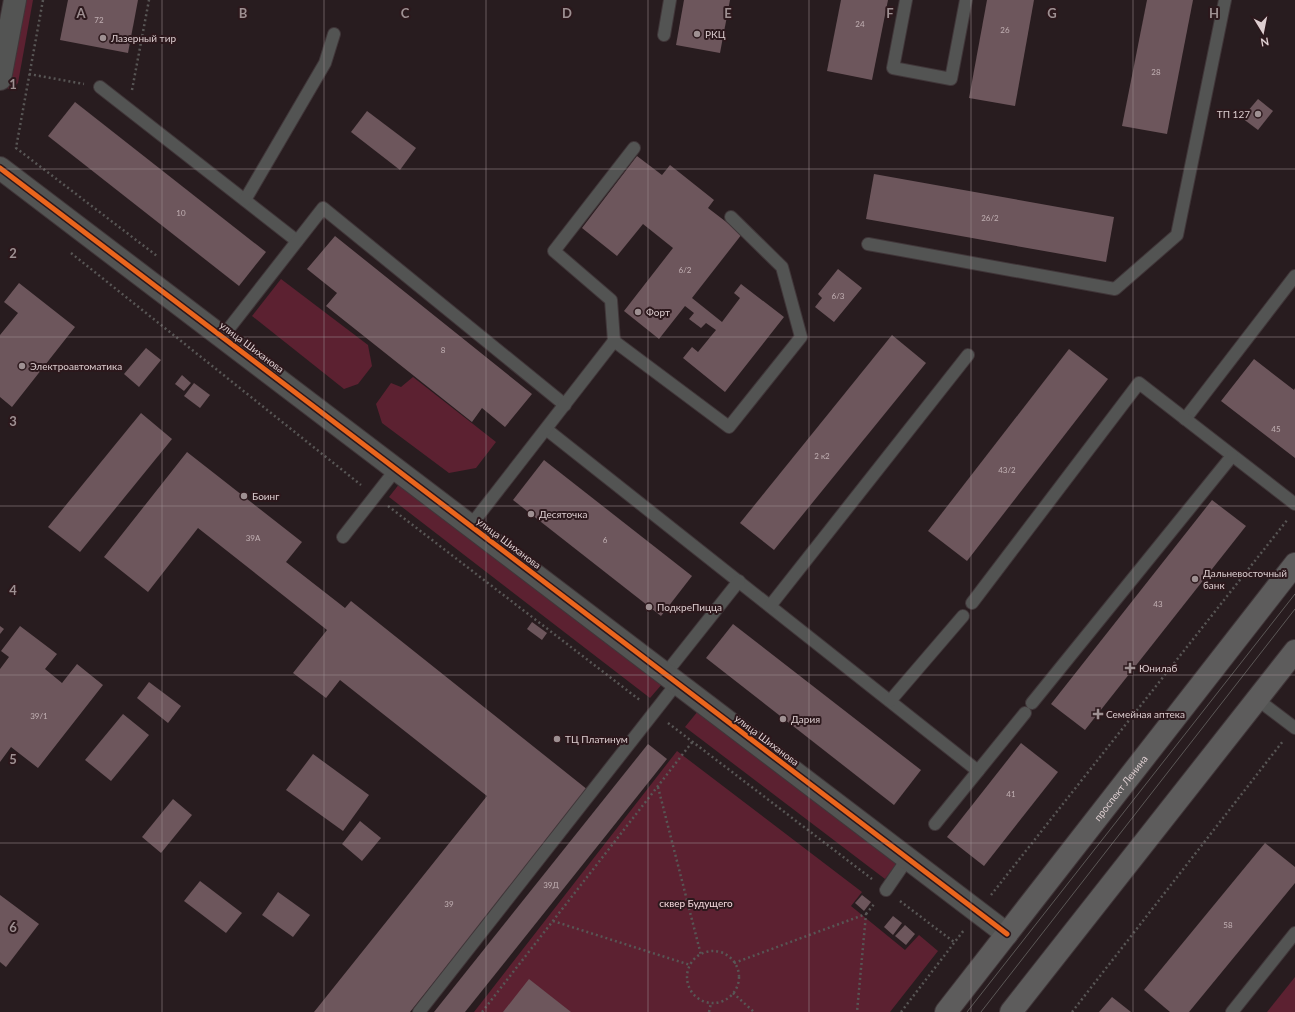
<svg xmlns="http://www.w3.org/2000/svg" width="1295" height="1012" font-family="Lato,sans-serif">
<rect width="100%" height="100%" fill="#281c1f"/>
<g fill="#5c2131">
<path d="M20,0h13l-15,83 -5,5 -4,1 -4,-2z"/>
<path d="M281,279l87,66 4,21 -14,18 -14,5 -92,-73z"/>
<path d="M413,377l83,65 -20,26 -27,5 -67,-50 -6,-19 15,-21 10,4z"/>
<path d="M400,483l263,200 -13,15 -261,-201z"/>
<path d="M698,711l200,151 -13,17 -200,-152z"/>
<path d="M677,751l185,141 -11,14 54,44 14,-15 19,16 -48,61h-416z"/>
<path d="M1295,977v35h-28z"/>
</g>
<g fill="#6d565c">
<path d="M68,0h70l-10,53 -68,-13z"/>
<path d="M684,0h46l-10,53 -44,-8z"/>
<path d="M841,0h47l-16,80 -45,-9z"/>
<path d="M987,0h47l-19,106 -46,-8z"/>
<path d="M1147,0h46l-26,134 -45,-8z"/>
<path d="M1258,99l15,12 -15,19 -16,-12z"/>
<path d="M75,102l191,150 -27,34 -191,-150z"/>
<path d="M367,111l49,37 -16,22 -49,-38z"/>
<path d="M637,156l25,19 8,-10 44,35 -6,8 34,26 -50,64 30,24 18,-24 -6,-5 7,-9 43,33 -59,75 -42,-34 9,-11 6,5 18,-22 -10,-7 -5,5 -12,-9 5,-6 -9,-7 -26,33 -35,-28 49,-63 -30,-24 -26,32 -35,-28z"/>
<path d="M874,174l240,43 -8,45 -240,-43z"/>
<path d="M335,236l197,158 -27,33 -23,-19 -10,14 -146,-116 11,-13 -30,-24z"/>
<path d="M838,269l24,19 -28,34 -19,-15 7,-9 -4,-4z"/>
<path d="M19,283l56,44 -63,80 -12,-10v-62l18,-22 -14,-11z"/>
<path d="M892,335l34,28 -152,187 -34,-27z"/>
<path d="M146,348l15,12 -22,27 -15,-13z"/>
<path d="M1069,349l39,30 -141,182 -39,-30z"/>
<path d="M1254,359l40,31 1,-2v70l-74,-57z"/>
<path d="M182,375l9,8 -7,8 -9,-7z"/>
<path d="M194,383l16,12 -10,13 -16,-12z"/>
<path d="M141,413l31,26 -92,113 -32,-25z"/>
<path d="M187,452l115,90 -16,20 59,46 6,-7 237,189 -178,222h-96l173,-216 -147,-116 -14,18 -33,-25 34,-43 -129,-102 -50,64 -44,-35z"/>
<path d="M544,460l148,116 -31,40 -148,-116z"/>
<path d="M1212,500l34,26 -161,204 -34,-26z"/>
<path d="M532,622l15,11 -5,7 -15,-11z"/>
<path d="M733,624l188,146 -27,35 -188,-147z"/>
<path d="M0,626l4,3 -4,5z"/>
<path d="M20,626l37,28 -12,15 17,14 15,-19 26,21 -65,83 -27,-21 -11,15v-93l9,-12 -8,-6z"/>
<path d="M149,682l32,24 -13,17 -31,-25z"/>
<path d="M123,714l26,21 -38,46 -26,-21z"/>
<path d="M1021,743l37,29 -74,94 -37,-29z"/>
<path d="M648,744l19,15 -202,253h-31z"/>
<path d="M313,754l56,41 -26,36 -57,-41z"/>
<path d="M173,799l19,16 -31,38 -19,-16z"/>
<path d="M360,821l21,17 -19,23 -20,-17z"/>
<path d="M1265,843l30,24v16l-106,129h-19l-26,-22z"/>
<path d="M200,881l42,32 -16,20 -42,-32z"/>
<path d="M278,892l32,23 -17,22 -31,-22z"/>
<path d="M0,895l39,29 -33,43 -6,-5z"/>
<path d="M862,895l9,7 -7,9 -9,-8z"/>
<path d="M893,916l9,7 -9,12 -9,-8z"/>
<path d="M905,925l10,9 -9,11 -11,-9z"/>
<path d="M529,979l42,33h-68z"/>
<path d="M1112,997l19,15h-32z"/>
</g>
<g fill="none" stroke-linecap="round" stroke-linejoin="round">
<g stroke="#403639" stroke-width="14">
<g id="service">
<path d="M906,0l-13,68 58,11 15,-79"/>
<path d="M664,35l6,-35"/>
<path d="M100,87l197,154"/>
<path d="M245,200l80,-137 9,-29"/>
<path d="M868,244l247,45 62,-54 48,-235"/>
<path d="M223,336l100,-128 242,197"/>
<path d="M614,341l-3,-41 -57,-49 80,-103"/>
<path d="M1185,419l110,-143"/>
<path d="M546,429l432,342"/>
<path d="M471,525l143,-184 115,86 72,-90 -19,-70 -51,-50"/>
<path d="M343,537l54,-69"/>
<path d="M972,603l167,-220 156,121"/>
<path d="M770,606l198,-251"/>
<path d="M666,673l73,-92"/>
<path d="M1258,700l37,28"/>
<path d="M890,701l73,-85"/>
<path d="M1032,703l200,-247"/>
<path d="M935,824l90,-111"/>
<path d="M886,890l22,-32"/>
<path d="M419,1012l258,-329"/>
<path d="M1232,1012l63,-79"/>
</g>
</g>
<g stroke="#403639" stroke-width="24">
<path id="minor" d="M0,168l1007,766"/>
</g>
<g stroke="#403639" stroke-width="24">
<path id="tertiary" d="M0,79l15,-79"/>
</g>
<g stroke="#403639" stroke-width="24">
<g id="trunk">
<path id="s1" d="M946,1012l349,-448"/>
<path d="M1011,1012l284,-361"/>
</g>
</g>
<g stroke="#585655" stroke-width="2.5" stroke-dasharray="2 3" stroke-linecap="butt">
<path d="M43,0l-27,148 141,108"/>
<path d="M29,74l55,10"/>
<path d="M132,90l17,-90"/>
<path d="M71,253l290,232"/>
<path d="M388,506l253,195"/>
<path d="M668,723l204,156"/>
<path d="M658,787l43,168"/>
<path d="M991,895l297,-376"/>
<path d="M900,901l54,41"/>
<path d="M866,914l9,-11"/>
<path d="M553,921l137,44"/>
<circle cx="713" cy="977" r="26"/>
<path d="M734,963l132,-49 -9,98"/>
<path d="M733,993l21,19"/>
<path d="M482,1012l211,-271"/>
<path d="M709,1012l2,-9"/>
<path d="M901,1012l63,-82"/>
<path d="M1072,1012l211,-271"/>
</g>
<use href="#service" stroke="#535453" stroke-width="12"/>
<use href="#minor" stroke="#535453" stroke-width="22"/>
<use href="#tertiary" stroke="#535453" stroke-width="22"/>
<use href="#trunk" stroke="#5d5c5c" stroke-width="22"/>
<g stroke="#5c5857" stroke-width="1">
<path d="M967,1012l328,-418"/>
<path d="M981,1012l314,-403"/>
</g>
<g stroke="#2c181c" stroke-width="8">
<path id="cycleway" d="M0,168l1007,766"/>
</g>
<use href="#cycleway" stroke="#eb651d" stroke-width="5"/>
</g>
<path fill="none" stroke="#9e9092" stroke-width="1" stroke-opacity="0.55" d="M162,0v1012M324,0v1012M486,0v1012M648,0v1012M809,0v1012M971,0v1012M1133,0v1012M0,169h1295M0,337h1295M0,506h1295M0,675h1295M0,843h1295"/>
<g fill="#9e9092" stroke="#2c181c" stroke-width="1.5">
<circle cx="697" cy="34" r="4"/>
<circle cx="103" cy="38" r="4"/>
<circle cx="1258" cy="114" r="4"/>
<circle cx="638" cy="312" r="4"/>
<circle cx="22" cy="366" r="4"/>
<circle cx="244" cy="496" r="4"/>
<circle cx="531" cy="514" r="4"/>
<circle cx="1195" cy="579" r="4"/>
<circle cx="649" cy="607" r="4"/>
<path d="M1128 662h4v4h4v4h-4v4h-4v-4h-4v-4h4z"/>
<path d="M1096 708h4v4h4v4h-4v4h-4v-4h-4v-4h4z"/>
<circle cx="783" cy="719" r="4"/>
<circle cx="557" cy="739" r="4"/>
</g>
<g text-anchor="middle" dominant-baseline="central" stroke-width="4" stroke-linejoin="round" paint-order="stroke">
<g font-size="8" fill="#c1b0b3">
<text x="99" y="20">72</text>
<text x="860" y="24">24</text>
<text x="1005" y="30">26</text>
<text x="1156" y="72">28</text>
<text x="181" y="213">10</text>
<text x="990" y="218">26/2</text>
<text x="685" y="270">6/2</text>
<text x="838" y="296">6/3</text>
<text x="443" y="350">8</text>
<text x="1276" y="429">45</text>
<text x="822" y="456">2 к2</text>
<text x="1007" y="470">43/2</text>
<text x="253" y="538">39А</text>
<text x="605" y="540">6</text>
<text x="1158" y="604">43</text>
<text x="39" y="716">39/1</text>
<text x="1011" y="794">41</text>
<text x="551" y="885">39Д</text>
<text x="449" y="904">39</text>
<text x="1228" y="925">58</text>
</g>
<g font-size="10" fill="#ddced0" stroke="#2c181c" text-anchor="start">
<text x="705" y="34">РКЦ</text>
<text x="111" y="38">Лазерный тир</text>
<text x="1250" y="114" text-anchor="end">ТП 127</text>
<text x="646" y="312">Форт</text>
<text x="30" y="366">Электроавтоматика</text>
<text x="252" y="496">Боинг</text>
<text x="539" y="514">Десяточка</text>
<text x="1203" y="573">Дальневосточный<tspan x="1203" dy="12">банк</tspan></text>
<text x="657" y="607">ПодкреПицца</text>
<text x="1139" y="668">Юнилаб</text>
<text x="1106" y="714">Семейная аптека</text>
<text x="791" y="719">Дария</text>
<text x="565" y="739">ТЦ Платинум</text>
</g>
<g font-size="10" fill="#ddced0" stroke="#2c181c">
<text transform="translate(252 347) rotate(37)">улица Шиханова</text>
<text transform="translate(509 543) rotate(37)">улица Шиханова</text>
<text transform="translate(767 740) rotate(37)">улица Шиханова</text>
<text stroke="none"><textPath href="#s1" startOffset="284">проспект Ленина</textPath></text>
</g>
<g font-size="10" fill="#f6dbdf" stroke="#2c181c">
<text x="696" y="903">сквер Будущего</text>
</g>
</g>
<g font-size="13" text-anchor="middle" font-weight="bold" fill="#9e9092" stroke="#2c181c" stroke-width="4" stroke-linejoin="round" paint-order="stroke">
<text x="81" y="18">A</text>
<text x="243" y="18">B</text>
<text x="405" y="18">C</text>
<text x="567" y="18">D</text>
<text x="728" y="18">E</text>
<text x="890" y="18">F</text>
<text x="1052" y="18">G</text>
<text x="1214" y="18">H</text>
<text x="13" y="89">1</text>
<text x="13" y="258">2</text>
<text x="13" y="426">3</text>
<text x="13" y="595">4</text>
<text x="13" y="764">5</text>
<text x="13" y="932">6</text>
</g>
<g transform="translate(1263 32) rotate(170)" stroke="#2c181c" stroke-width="3" paint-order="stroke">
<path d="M0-3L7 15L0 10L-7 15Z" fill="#ddced0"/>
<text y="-6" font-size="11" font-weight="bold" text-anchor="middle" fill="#ddced0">N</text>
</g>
</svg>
